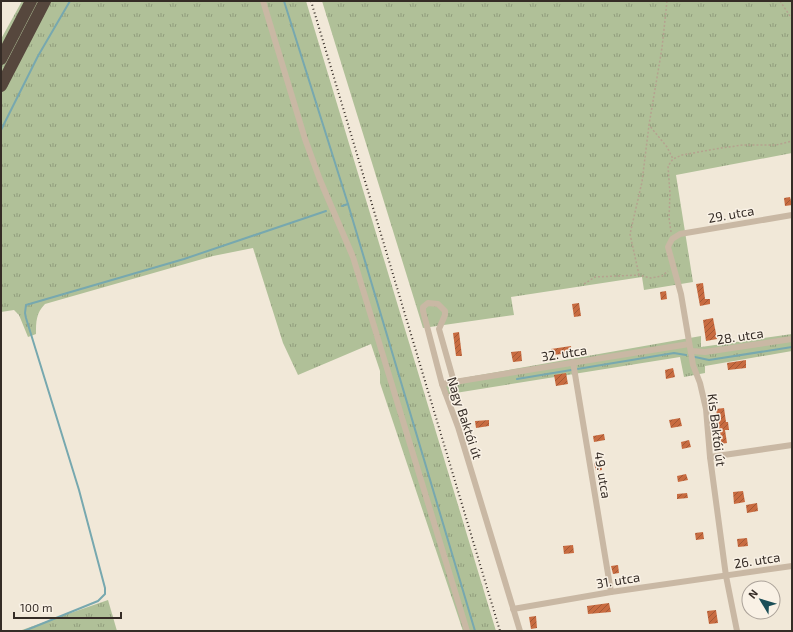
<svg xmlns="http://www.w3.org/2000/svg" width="793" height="632" font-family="'Exo 2',sans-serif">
<defs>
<pattern id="grass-tufts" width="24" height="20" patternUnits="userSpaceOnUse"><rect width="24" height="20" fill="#b0c098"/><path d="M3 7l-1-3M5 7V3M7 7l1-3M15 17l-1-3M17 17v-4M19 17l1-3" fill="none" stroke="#909c7c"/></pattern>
<pattern id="building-hatch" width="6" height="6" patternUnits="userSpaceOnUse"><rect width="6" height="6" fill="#c86b40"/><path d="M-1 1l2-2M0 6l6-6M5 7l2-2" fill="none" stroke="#a35835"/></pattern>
</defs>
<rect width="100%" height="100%" fill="#f1e8d8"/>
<g fill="url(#grass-tufts)">
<path d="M22,1h284l190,630h-33l-83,-248v-12l-9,-27 -73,31 -15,-32 -30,-95 -40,8 -168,48c-9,9 -9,18 -9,30l-8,3 -9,-22 -5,-5 -13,2v-273z"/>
<path d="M322,1h470v152l-116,22 17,107 -49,8 -2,-13 -131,20 3,18 -91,13z"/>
<path d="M792,334v17l-87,15v7l-21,4 -4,-20 -237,38 -3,-13 261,-46v11z"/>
<path d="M108,600l9,31h-98z"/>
</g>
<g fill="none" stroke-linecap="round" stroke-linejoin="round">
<g stroke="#77a8af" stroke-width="2">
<path d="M284,1l64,203 127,427"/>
<path d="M1,130l37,-74 32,-55"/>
<path d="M342,206l6,-2"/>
<path d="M695,357l14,3 83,-13"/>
<path d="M517,379l157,-26 12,2"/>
<path d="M24,631l74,-30 7,-7v-6l-26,-98 -53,-172 -1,-5 1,-8 158,-46 142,-48"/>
</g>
</g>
<g fill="url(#building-hatch)">
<path d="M790,197l2,8 -7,1 -1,-8z"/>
<path d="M703,283l2,16h5v5l-10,2 -4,-22z"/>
<path d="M666,291l1,8 -6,1 -1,-8z"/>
<path d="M579,303l2,13 -7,1 -2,-13z"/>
<path d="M713,318l4,21 -11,2 -3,-21z"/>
<path d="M459,332l3,24h-6l-3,-23z"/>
<path d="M571,346l1,7 -20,2 -1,-6z"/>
<path d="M521,351l1,10 -9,1 -2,-10z"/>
<path d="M746,360v8l-18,2 -1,-7z"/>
<path d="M673,368l2,9 -9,2 -1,-9z"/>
<path d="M566,373l2,11 -12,2 -2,-11z"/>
<path d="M724,408l2,14h2l1,8h-4l2,13 -6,1 -5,-35z"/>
<path d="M680,418l2,8 -11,2 -2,-8z"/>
<path d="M489,420v6l-13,2 -1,-7z"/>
<path d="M604,434l1,6 -11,2 -1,-6z"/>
<path d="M689,440l2,7 -9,2 -1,-7z"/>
<path d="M601,462l1,8 -6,1 -2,-8z"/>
<path d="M686,474l2,6 -10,2 -1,-6z"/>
<path d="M743,491l2,11 -11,2 -1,-12z"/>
<path d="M687,493l1,5 -11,1v-5z"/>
<path d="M757,503l1,8 -11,2 -1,-8z"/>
<path d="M703,532l1,7 -8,1 -1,-7z"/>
<path d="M747,538l1,8 -10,1 -1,-8z"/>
<path d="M573,545l1,8 -10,1 -1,-8z"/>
<path d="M618,565l1,8 -6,1 -2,-8z"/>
<path d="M609,603l2,9 -23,2 -1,-8z"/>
<path d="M716,610l2,13 -9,1 -2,-13z"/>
<path d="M536,616l1,12 -6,1 -2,-12z"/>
</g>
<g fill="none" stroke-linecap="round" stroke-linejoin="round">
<g stroke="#b5a28f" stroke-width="1.5" stroke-dasharray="2 2" stroke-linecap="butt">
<path d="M667,1l-5,47 -13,77 18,22 6,12"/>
<path d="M780,1l12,18"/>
<path d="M671,232l-2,-14 1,-24 -2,-28 5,-7 9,-4 39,-7 22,-3h33l16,-4"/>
<path d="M639,275l-9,-41 12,-52 7,-57"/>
<path d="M584,284l11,-7 44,-2 12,3 11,-2 6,-5"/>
</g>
<g stroke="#c9b8a4" stroke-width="6">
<path d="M263,1l42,138 15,41 33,77 114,374"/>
<path d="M691,351l14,1 87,-13"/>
<path d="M573,362l38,230"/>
<path d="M454,382l-15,-53 6,-14v-4l-7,-7 -10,-1 -5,4v4l19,73 16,43 62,204"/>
<path d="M442,384l247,-40"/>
<path d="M710,457l82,-12"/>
<path d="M513,609l98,-17 181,-26"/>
<path d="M737,631l-11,-55 -16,-119 -4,-48 -6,-26 -7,-18 -12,-71 -13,-47 4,-8 8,-5 112,-19"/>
</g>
<g stroke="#56473d" stroke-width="12">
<path d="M1,59l30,-58"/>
<path d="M1,86l44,-85"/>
</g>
<path stroke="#352c26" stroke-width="2" stroke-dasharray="1 3" stroke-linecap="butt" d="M311,1l189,630"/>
</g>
<g text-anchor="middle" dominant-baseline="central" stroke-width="3" stroke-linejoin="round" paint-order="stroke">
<g font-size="13" fill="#352c26" stroke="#f9f1e5">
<text transform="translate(731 214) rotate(-10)">29. utca</text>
<text transform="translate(740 336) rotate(-9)">28. utca</text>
<text transform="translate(564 353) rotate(-9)">32. utca</text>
<text transform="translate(465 418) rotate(72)">Nagy Baktói út</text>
<text transform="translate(717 430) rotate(83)">Kis Baktói út</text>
<text transform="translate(603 475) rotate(81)">49. utca</text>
<text transform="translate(757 560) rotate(-9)">26. utca</text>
<text transform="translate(618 580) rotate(-9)">31. utca</text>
</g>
</g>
<rect width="793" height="632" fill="none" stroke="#352c26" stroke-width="4"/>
<g transform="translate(761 600) rotate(308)"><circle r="19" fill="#f9f1e5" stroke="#aba299"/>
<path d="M0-3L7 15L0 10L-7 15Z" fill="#1b4e57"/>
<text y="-6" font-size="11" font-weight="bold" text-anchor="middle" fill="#352c26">N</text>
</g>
<path d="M14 612v6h107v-6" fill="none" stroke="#352c26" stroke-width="2"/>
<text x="20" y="612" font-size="12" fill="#352c26" stroke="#f9f1e5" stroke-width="3" paint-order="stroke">100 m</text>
</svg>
